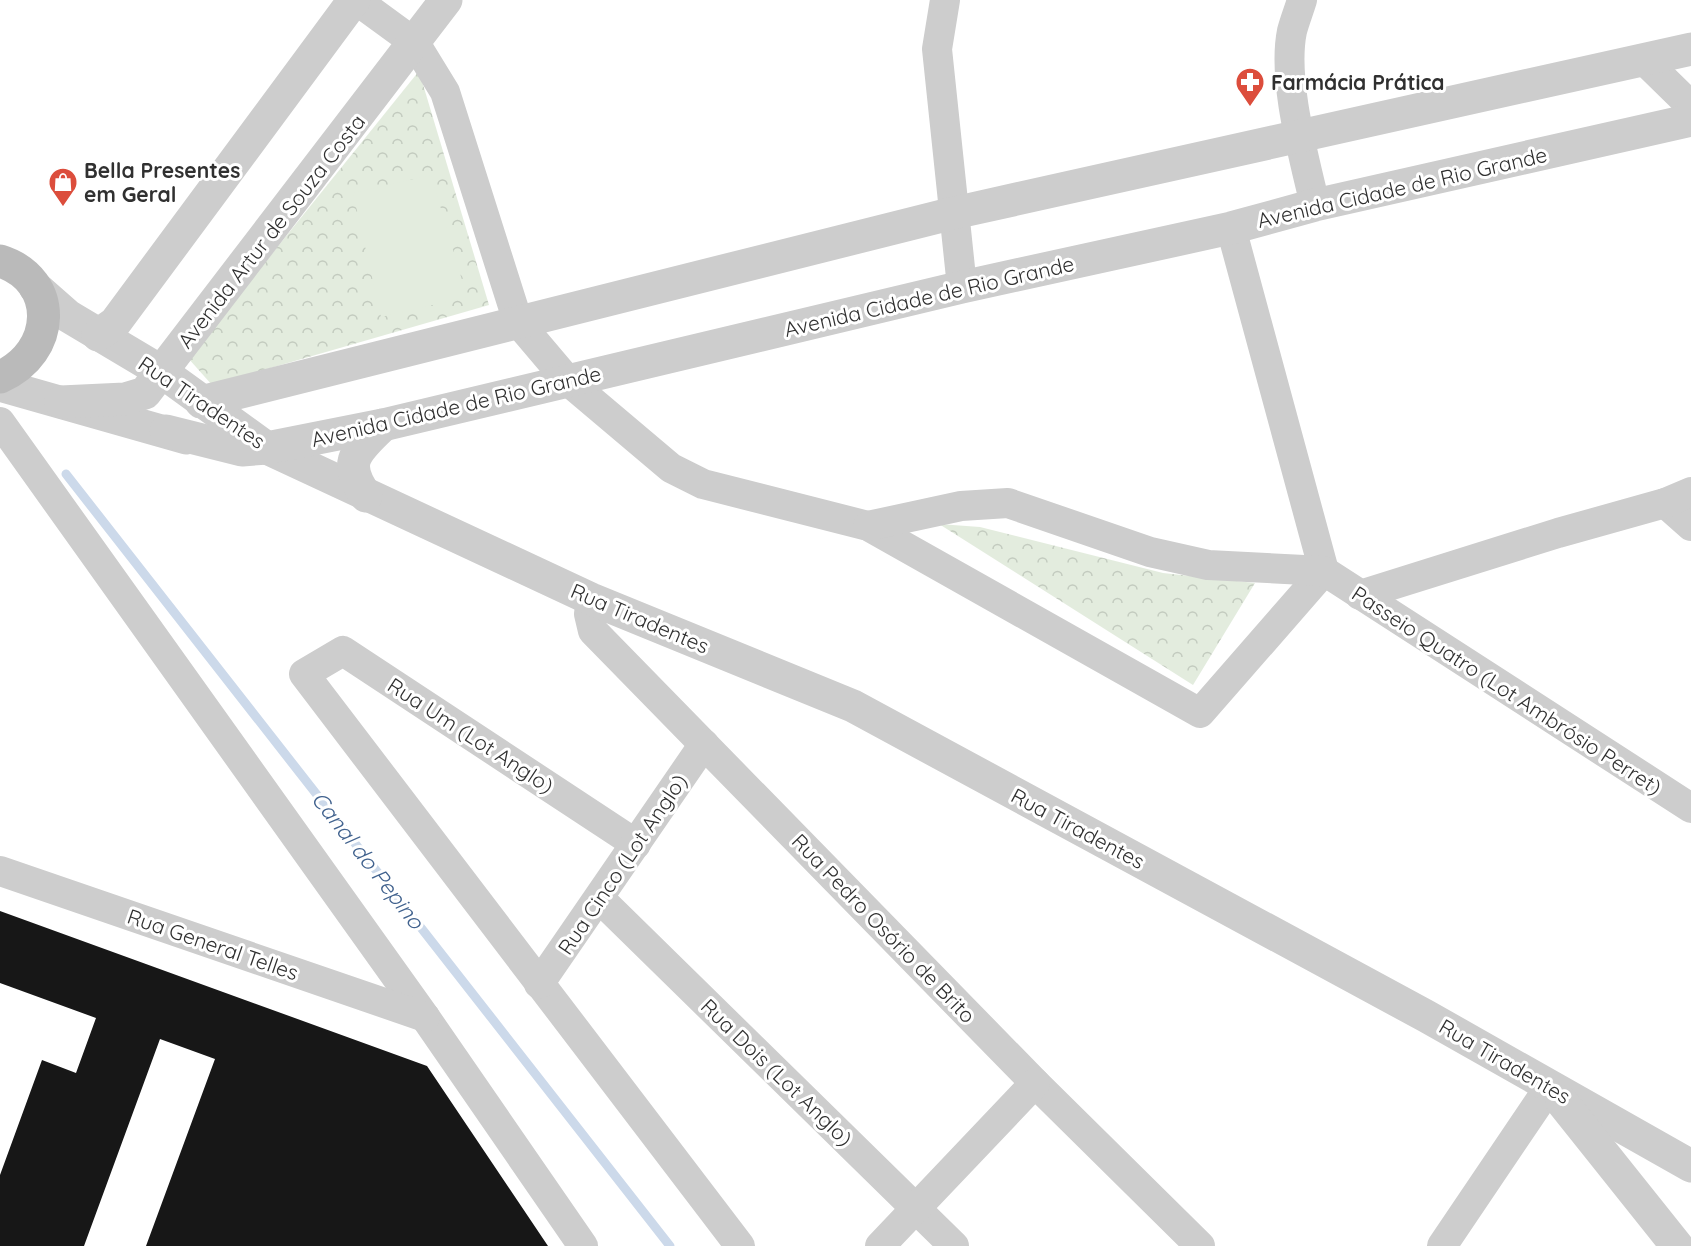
<svg xmlns="http://www.w3.org/2000/svg" width="1691" height="1246" font-family="Quicksand,sans-serif">
<defs>
<pattern id="park-crowns" width="20" height="18" patternUnits="userSpaceOnUse" patternTransform="scale(1.5)"><rect width="20" height="18" fill="#e3ecde"/><path d="M2 6a3 3 0 1 1 6 0M12 15a3 3 0 1 1 6 0" fill="none" stroke="#c3cbbf"/></pattern>
</defs>
<rect width="100%" height="100%" fill="#fff"/>
<g fill="url(#park-crowns)">
<path d="M419,71l70,234 -277,80 -24,-27z"/>
<path d="M939,524l41,3 183,46 92,10 -62,102z"/>
</g>
<path fill="#e3ecde" d="M431,175l36,122 -86,20 -28,-124z"/>
<g fill="none" stroke-linecap="round" stroke-linejoin="round">
<path stroke="#ccd9ea" stroke-width="9" d="M66,474l604,772"/>
</g>
<path fill="#171717" d="M0,911l427,155 121,180h-402l69,-187 -55,-20 -76,207h-84v-71l42,-115 34,13 20,-55 -96,-35z"/>
<g fill="none" stroke-linecap="round" stroke-linejoin="round">
<g stroke="#cdcdcd" stroke-width="30">
<path d="M356,0l59,43 30,49 73,230 50,59 103,87 32,16 165,42 332,187 124,-142"/>
<path d="M945,0l-8,49 25,238"/>
<path d="M1302,0c-3,10 -7,20 -10,31 -10,49 12,126 23,174"/>
<path d="M1644,60l47,46"/>
<path d="M1231,228l93,343"/>
<path d="M0,422l425,595 158,229"/>
<path d="M1665,503l26,23"/>
<path d="M868,526l93,-20 47,-3 142,49 58,13 116,6 367,237"/>
<path d="M1360,595l198,-62 107,-30 26,-11"/>
<path d="M591,599l-2,15 4,17 442,452 165,163"/>
<path d="M636,844l-293,-193 -39,23 436,572"/>
<path d="M0,871l425,146"/>
<path d="M600,899l354,347"/>
<path d="M539,984l165,-240"/>
<path d="M880,1246l155,-163"/>
<path d="M1442,1246l108,-160"/>
</g>
<g stroke="#cdcdcd" stroke-width="33">
<path d="M35,287l33,29 94,56 105,76 324,151 262,107 573,310 265,150"/>
<path d="M98,335l17,-12 239,-323"/>
<path d="M0,385l186,53"/>
<path d="M61,402l64,-3 20,-6 301,-393"/>
<path d="M201,402l753,-189 737,-164"/>
<path d="M166,431l76,19 25,-2 116,-23 579,-138 269,-59 84,-23 376,-85"/>
<path d="M366,496c-25,-35 -9,-45 17,-71"/>
<path d="M1562,1102l115,144"/>
</g>
<path stroke="#bababa" stroke-width="33" d="M0,261c60,19 56,92 0,116"/>
</g>
<defs>
<g id="pharmacy-pin" transform="scale(1.5)"><path d="M0 17L-7.5 6A9.5 9.5 0 1 1 7.5 6Z" fill="#dc4d3c" stroke="#fff"/><path d="M-2-6h4v4h4v4h-4v4h-4v-4h-4v-4h4Z" fill="#fff"/></g>
<g id="shop-pin" transform="scale(1.5)"><path d="M0 17L-7.5 6A9.5 9.5 0 1 1 7.5 6Z" fill="#dc4d3c" stroke="#fff"/><path d="M-5-2.5h2.3a2.7 3.5 0 0 1 5.4 0H5L5.5 6h-11ZM-1.5-2.5h3a1.5 2.3 0 0 0-3 0Z" fill="#fff"/></g>
</defs>
<g fill-rule="evenodd">
<use href="#pharmacy-pin" x="1250" y="82"/>
<use href="#shop-pin" x="63" y="182"/>
</g>
<g text-anchor="middle" dominant-baseline="central" stroke-width="6" stroke-linejoin="round" paint-order="stroke">
<g font-size="21" font-weight="bold" fill="#303030" stroke="#fff" text-anchor="start">
<text x="1271" y="82">Farmácia Prática</text>
<text x="84" y="170">Bella Presentes<tspan x="84" dy="24">em Geral</tspan></text>
</g>
<g font-size="21" fill="#303030" stroke="#fff">
<text transform="translate(1402 187) rotate(-13)">Avenida Cidade de Rio Grande</text>
<text transform="translate(271 231) rotate(-52)">Avenida Artur de Souza Costa</text>
<text transform="translate(929 296) rotate(-13)">Avenida Cidade de Rio Grande</text>
<text transform="translate(202 402) rotate(34)">Rua Tiradentes</text>
<text transform="translate(456 406) rotate(-13)">Avenida Cidade de Rio Grande</text>
<text transform="translate(640 618) rotate(23)">Rua Tiradentes</text>
<text transform="translate(1507 690) rotate(33)">Passeio Quatro (Lot Ambrósio Perret)</text>
<text transform="translate(471 735) rotate(33)">Rua Um (Lot Anglo)</text>
<text transform="translate(1078 828) rotate(28)">Rua Tiradentes</text>
<text transform="translate(622 864) rotate(-56)">Rua Cinco (Lot Anglo)</text>
<text transform="translate(884 928) rotate(46)">Rua Pedro Osório de Brito</text>
<text transform="translate(213 944) rotate(19)">Rua General Telles</text>
<text transform="translate(1505 1061) rotate(30)">Rua Tiradentes</text>
<text transform="translate(777 1072) rotate(44)">Rua Dois (Lot Anglo)</text>
</g>
<g font-size="22" font-style="italic" fill="#41628e" stroke="#fff">
<text transform="translate(368 860) rotate(52)">Canal do Pepino</text>
</g>
</g>
</svg>
